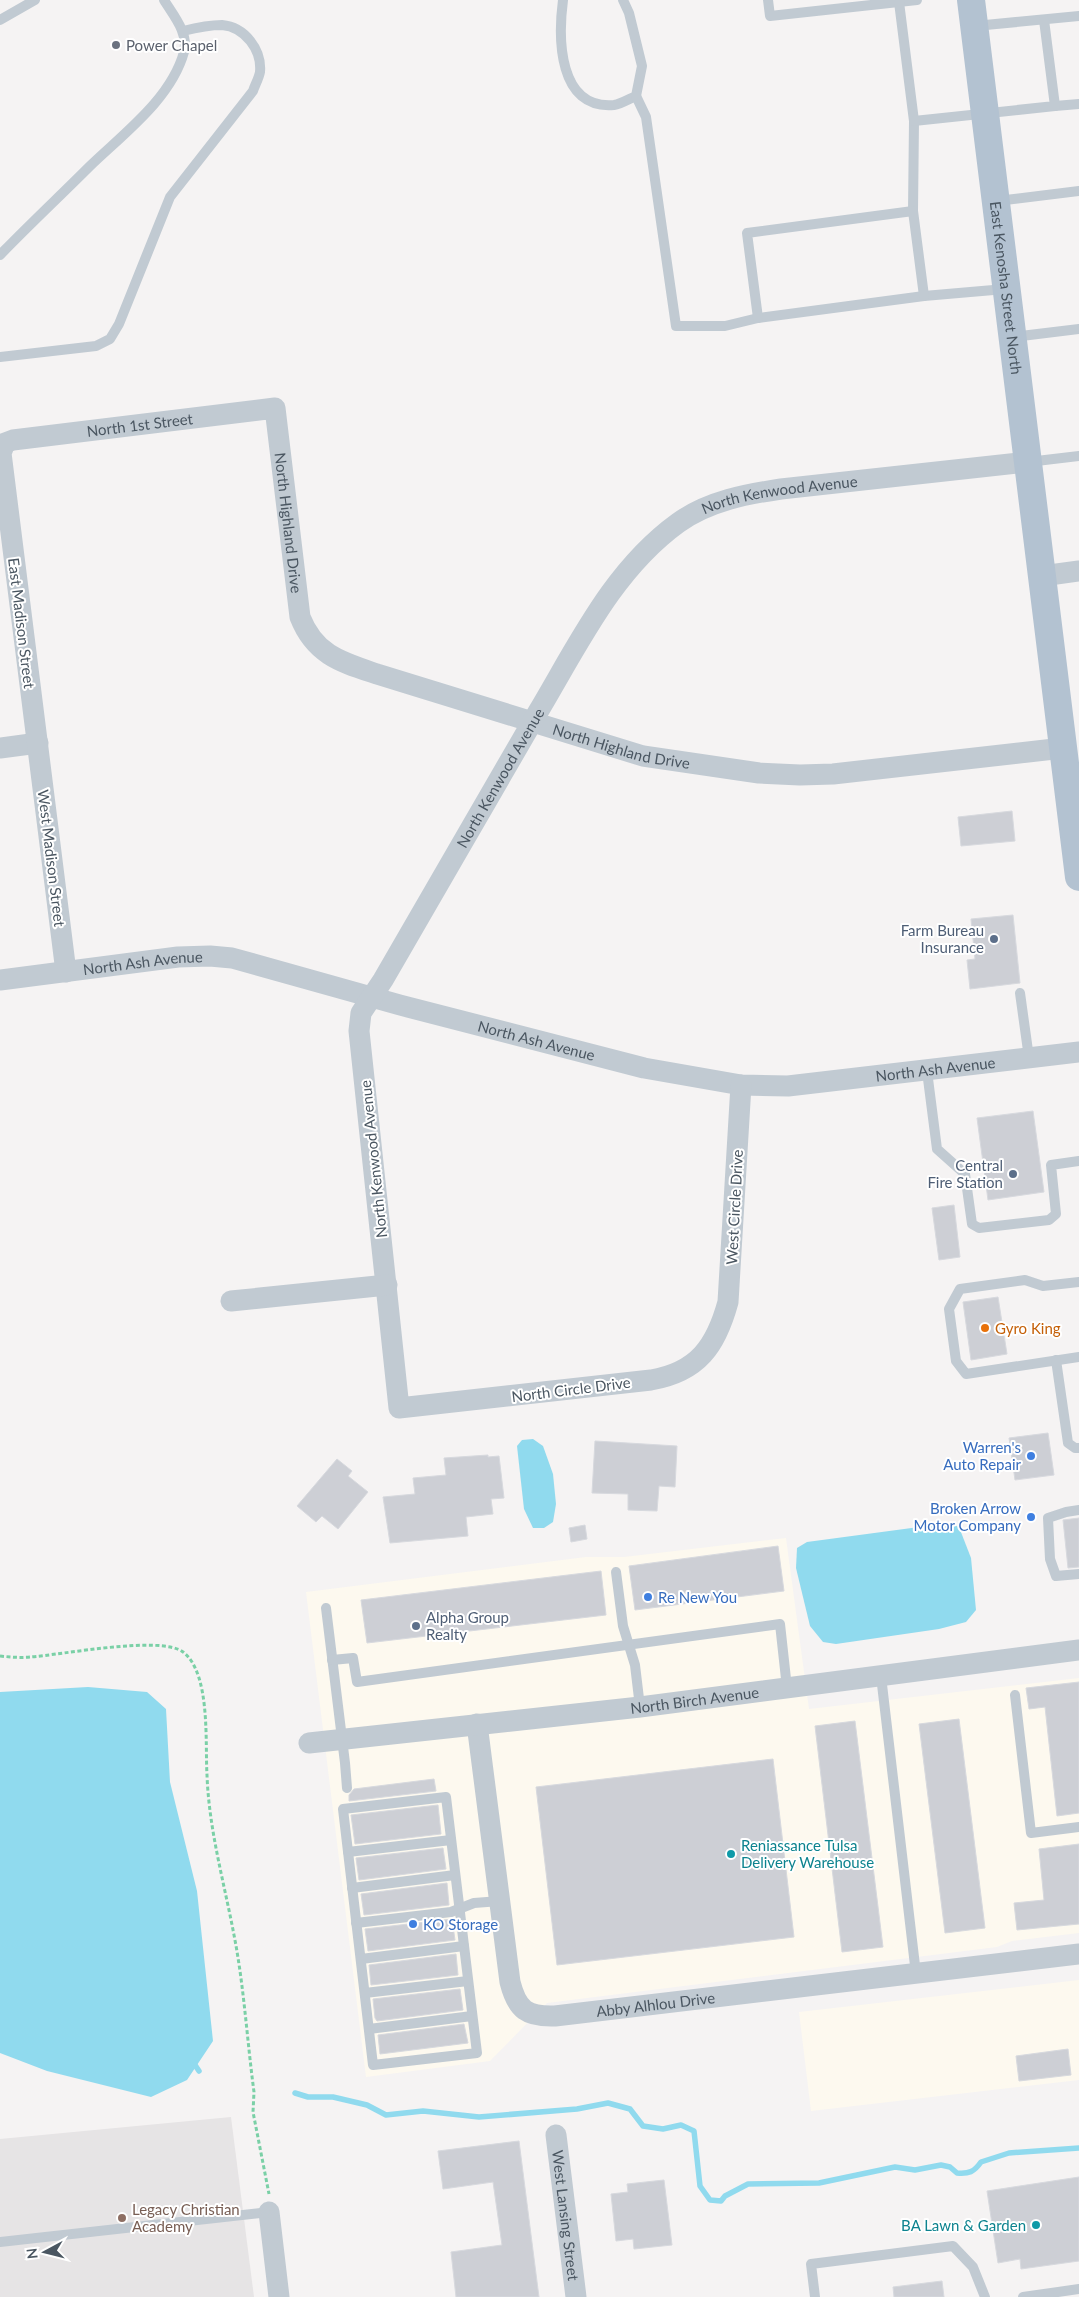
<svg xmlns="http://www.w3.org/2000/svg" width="1079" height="2297" font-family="Lato,sans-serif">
<rect width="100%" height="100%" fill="#f5f3f3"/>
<g fill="#fdf9ef">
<path d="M786,1538l23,171 270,-31v255l-67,8 -15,6 -450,56 -57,58 -124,16 -60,-485 280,-35h38z"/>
<path d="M1079,1980v100l-268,31 -12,-99z"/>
</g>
<path fill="#e6e4e5" d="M231,2117l23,180h-254v-158z"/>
<g fill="#90daee">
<path d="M533,1439l10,7 10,28 3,30 -3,18 -9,6h-11l-9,-19 -7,-63 5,-6z"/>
<path d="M949,1523l10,4 12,31 5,52 -10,12 -27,7 -103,15 -13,-2 -13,-16 -14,-58 1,-20 10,-6z"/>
<path d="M88,1687l59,5 19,17 4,73 27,109 16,150 -26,39 -36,17 -104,-26 -47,-18v-361z"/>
</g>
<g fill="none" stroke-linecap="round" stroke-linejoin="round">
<g stroke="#90daee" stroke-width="5.5">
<path d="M193,2062l6,9"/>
<path d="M295,2093l13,4h25l34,8 19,10 37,-4 56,6 98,-8 31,-6 22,6 13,17 20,3 18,-4 13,6 6,55 10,14 11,1 4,-5 23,-12 71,-1 76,-16 20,3 26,-5 9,2 7,6c12,1 17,-1 24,-11l28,-9 70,-5"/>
</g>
</g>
<g fill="#cdcfd5" stroke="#d7d9de">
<path d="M1012,811l3,30 -54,5 -3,-29z"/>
<path d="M1013,915l7,68 -50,6 -3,-29 8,-1 -4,-40z"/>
<path d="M1033,1111l11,81 -56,8 -11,-82z"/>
<path d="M954,1205l6,52 -21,3 -7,-52z"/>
<path d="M998,1297l9,57 -36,6 -8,-58z"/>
<path d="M1048,1433l6,42 -39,5 -6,-42z"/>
<path d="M595,1441l82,5 -2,41 -16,-1 -2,25 -29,-1v-16l-36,-1z"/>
<path d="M488,1455v2l11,-1 5,42 -13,1 2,15 -27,3 2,19 -78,7 -7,-46 32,-3 -2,-16 33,-3 -2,-17z"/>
<path d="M337,1459l15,12 -4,5 20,16 -30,37 -16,-13 -6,6 -19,-16z"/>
<path d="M1079,1518v49l-11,1 -5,-48z"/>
<path d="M585,1525l2,14 -16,3 -2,-14z"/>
<path d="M778,1546l6,45 -149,19 -6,-44z"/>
<path d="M601,1571l5,44 -239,28 -6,-43z"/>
<path d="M1079,1682v131l-22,3 -12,-109 -16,2 -3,-21z"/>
<path d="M959,1719l26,209 -40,5 -26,-209z"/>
<path d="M855,1721l28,226 -41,5 -27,-226z"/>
<path d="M773,1759l21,178 -237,28 -21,-178z"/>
<path d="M434,1779l2,12 -87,10v-6l5,-6z"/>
<path d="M438,1805l3,29 -86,10 -4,-29z"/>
<path d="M1079,1844v80l-62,6 -3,-27 30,-3 -5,-51z"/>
<path d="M443,1848l3,21 -87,11 -3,-22z"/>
<path d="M447,1883l2,22 -85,10 -3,-21z"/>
<path d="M452,1919l3,21 -87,11 -3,-22z"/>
<path d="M456,1954l2,21 -87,10 -2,-20z"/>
<path d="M460,1989l3,21 -86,11 -2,-3 -2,-19z"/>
<path d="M464,2024l4,19 -88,11 -2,-19z"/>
<path d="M1068,2049l3,26 -52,6 -3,-25z"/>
<path d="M519,2141l20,156h-83l-5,-45 51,-7 -9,-63 -50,7 -5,-38z"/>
<path d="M1079,2177v84l-58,8 -1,-10 -22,4 -11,-72z"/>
<path d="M664,2180l8,65 -38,4 -1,-10 -17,2 -5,-47 17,-2 -1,-8z"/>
<path d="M942,2281l2,16h-50l-1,-10z"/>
</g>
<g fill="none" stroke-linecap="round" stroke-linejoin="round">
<path stroke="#7ad0a6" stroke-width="3" stroke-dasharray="4 2.5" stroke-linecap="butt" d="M0,1656c10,1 20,2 30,1 31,-2 131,-22 153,-5 28,21 22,92 24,123 2,55 17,107 27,160 10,51 13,105 20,157l-1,20 16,82"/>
<g stroke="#c1cad2" stroke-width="10">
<path d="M563,0c-5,38 -5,110 51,105 7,-1 15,-6 22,-9l6,-30 -13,-53 -6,-13"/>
<path d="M768,0l2,16 147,-16"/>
<path d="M899,2l15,119 -1,90"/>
<path d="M0,20l35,-20"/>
<path d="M975,26l104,-10"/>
<path d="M636,96l10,21 30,209h49l33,-8 166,-22 81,-7"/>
<path d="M1055,106l24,-2"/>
<path d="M914,121l141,-15 -11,-86"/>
<path d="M997,201l82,-10"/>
<path d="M0,255c29,-30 60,-59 90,-89 33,-32 81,-67 94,-114 5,-19 -11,-37 -20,-52"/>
<path d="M758,318l-11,-85 166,-22 11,85"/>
<path d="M1013,337l66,-8"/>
<path d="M0,357l96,-11 14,-7 9,-15 51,-127 83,-106c2,-6 6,-13 7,-19 2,-22 -15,-45 -38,-47 -13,0 -27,3 -39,6"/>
<path d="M1028,462l51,-6"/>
<path d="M1020,993l9,65"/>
<path d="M927,1071l10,78 28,25 7,50 7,4 70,-8 7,-6 -5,-49 28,-4"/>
<path d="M1079,1282l-36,4 -18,-6 -65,9 -11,20 7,52 10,13 113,-17"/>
<path d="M1056,1360l12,83 7,5h4"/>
<path d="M1079,1510l-13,2 -18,6 2,41 6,17 23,-2"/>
<path d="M616,1572l7,54 12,39 5,42"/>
<path d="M326,1608l19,155 2,25"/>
<path d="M332,1660l21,-2 4,24 423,-58 7,64"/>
<path d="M881,1676l35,298"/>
<path d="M1015,1695l16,138 48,-6"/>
<path d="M446,1797l31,256 -104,12 -30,-256z"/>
<path d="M348,1852l103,-12"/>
<path d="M352,1888l103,-13"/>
<path d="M356,1923l95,-11 23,-9 26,-2"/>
<path d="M361,1959l103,-13"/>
<path d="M365,1993l103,-12"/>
<path d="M369,2029l103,-13"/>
<path d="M0,2242l269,-30"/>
<path d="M815,2297l-4,-33 142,-18 20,21 12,30"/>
<path d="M1023,2297l56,-8"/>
</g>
<g stroke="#c1cad2" stroke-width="21">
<path d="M1042,576l37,-5"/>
<path d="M0,748l38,-5"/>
<path id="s1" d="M66,972l-65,-519 4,-10 8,-3 262,-32 25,209c15,38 41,45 77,57l266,82 116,17 41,2 33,-1 230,-26"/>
<path id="s2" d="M0,980l178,-23 32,-1 22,2 168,47 244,63 97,17 47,1 291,-34"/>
<path id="s3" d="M741,1085l-13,217c-12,44 -30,70 -77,78l-252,28 -40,-377 2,-18 22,-33c52,-89 103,-179 155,-268 40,-67 75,-142 140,-189 30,-22 69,-29 103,-34l246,-27"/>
<path d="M231,1301l156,-16"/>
<path id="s4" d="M477,1724l33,258c7,28 17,35 45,34l524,-62"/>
<path id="s5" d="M309,1743l331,-36 439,-57"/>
<path id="s6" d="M556,2135l20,162"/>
<path d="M269,2212l10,85"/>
</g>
<path stroke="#b3c2d1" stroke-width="28" id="s7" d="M971,0l108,877"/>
</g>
<circle fill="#6b7280" stroke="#fff" stroke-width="2" cx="116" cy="45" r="5"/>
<g fill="#5c6f8a" stroke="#fff" stroke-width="2">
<circle cx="994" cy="939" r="5"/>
<circle cx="1013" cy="1174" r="5"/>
<circle cx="416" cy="1626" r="5"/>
</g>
<circle fill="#e8710a" stroke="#fff" stroke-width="2" cx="985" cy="1328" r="5"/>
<g fill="#3f7fe0" stroke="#fff" stroke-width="2">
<circle cx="1031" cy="1456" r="5"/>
<circle cx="1031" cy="1517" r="5"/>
<circle cx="648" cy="1597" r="5"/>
<circle cx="413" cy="1924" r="5"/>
</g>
<g fill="#0f9aa8" stroke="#fff" stroke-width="2">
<circle cx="731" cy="1854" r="5"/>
<circle cx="1036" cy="2225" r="5"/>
</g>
<circle fill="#8d6e63" stroke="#fff" stroke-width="2" cx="122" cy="2218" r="5"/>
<g text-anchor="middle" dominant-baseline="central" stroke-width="4" stroke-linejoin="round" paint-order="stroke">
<g font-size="15" fill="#5b616d" stroke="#fff" text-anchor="start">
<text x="126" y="45">Power Chapel</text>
</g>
<g font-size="15" fill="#4a5661" stroke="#fff">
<text stroke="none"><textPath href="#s7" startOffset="290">East Kenosha Street North</textPath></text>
<text stroke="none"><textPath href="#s1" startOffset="670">North 1st Street</textPath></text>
<text stroke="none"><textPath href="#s3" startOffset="1679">North Kenwood Avenue</textPath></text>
<text stroke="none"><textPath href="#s1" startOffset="922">North Highland Drive</textPath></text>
<text transform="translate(22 623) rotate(83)">East Madison Street</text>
<text stroke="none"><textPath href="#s1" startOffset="1372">North Highland Drive</textPath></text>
<text stroke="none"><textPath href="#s3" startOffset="1259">North Kenwood Avenue</textPath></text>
<text transform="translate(52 858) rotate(83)">West Madison Street</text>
<text stroke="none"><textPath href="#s2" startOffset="144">North Ash Avenue</textPath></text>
<text stroke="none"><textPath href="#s2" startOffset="549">North Ash Avenue</textPath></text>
<text stroke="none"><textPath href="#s2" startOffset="954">North Ash Avenue</textPath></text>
<text transform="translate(373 1159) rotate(-96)">North Kenwood Avenue</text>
<text transform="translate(734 1207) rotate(-87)">West Circle Drive</text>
<text transform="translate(571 1389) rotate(-7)">North Circle Drive</text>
<text stroke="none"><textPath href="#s5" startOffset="388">North Birch Avenue</textPath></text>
<text stroke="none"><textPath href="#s4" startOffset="425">Abby Alhlou Drive</textPath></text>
<text stroke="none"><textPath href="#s6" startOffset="81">West Lansing Street</textPath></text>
</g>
<g font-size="15" fill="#4e5e75" stroke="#fff" text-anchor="end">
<text x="984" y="930">Farm Bureau<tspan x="984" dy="17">Insurance</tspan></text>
<text x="1003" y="1165">Central<tspan x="1003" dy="17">Fire Station</tspan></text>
<text x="426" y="1617" text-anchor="start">Alpha Group<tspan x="426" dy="17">Realty</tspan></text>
</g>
<g font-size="15" fill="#c56008" stroke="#fff" text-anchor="start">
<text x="995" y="1328">Gyro King</text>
</g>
<g font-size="15" fill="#366cbe" stroke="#fff" text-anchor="end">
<text x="1021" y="1447">Warren's<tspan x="1021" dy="17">Auto Repair</tspan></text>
<text x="1021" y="1508">Broken Arrow<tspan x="1021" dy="17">Motor Company</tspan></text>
<text x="658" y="1597" text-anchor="start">Re New You</text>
<text x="423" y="1924" text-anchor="start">KO Storage</text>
</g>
<g font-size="15" fill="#0d838f" stroke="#fff" text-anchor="start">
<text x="741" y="1845">Reniassance Tulsa<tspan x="741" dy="17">Delivery Warehouse</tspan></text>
<text x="1026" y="2225" text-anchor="end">BA Lawn &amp; Garden</text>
</g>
<g font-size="15" fill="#785e54" stroke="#fff" text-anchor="start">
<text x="132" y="2209">Legacy Christian<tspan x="132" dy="17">Academy</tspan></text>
</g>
</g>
<g transform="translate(45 2252) rotate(263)" stroke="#ffffff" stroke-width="4" paint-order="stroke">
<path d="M0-4L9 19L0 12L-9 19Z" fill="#4a5661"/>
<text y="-8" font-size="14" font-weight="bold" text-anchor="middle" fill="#4a5661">N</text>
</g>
</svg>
